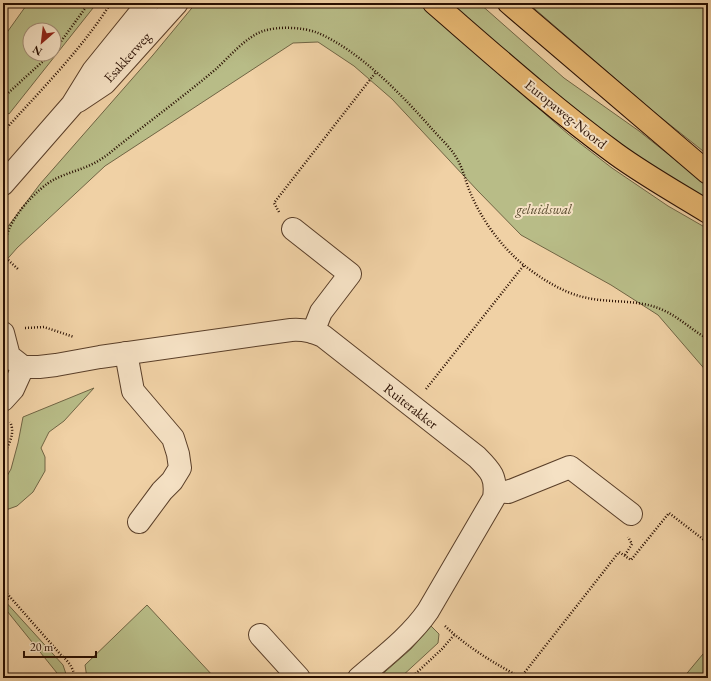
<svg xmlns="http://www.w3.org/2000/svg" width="711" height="681" font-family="'EB Garamond',serif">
<rect width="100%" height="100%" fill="#f0d1a5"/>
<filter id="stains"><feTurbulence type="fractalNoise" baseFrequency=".005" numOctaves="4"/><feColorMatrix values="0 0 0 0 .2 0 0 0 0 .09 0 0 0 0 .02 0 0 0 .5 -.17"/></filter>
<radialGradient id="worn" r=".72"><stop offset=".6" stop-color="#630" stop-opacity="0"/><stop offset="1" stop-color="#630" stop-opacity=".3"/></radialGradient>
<g fill="#b8bc87" stroke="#706544" fill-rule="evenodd">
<path d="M28,3h69l-88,111 -6,-4v-72zM30,30h24v24h-24z"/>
<path d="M196,3h222l150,131 44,34 56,38 40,23v144l-50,-58 -47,-30 -90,-50 -43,-44 -86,-92 -38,-33 -36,-24 -25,1 -188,123 -88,82 -14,16v-31l37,-49 113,-129z"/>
<path d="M449,3h30l85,75 75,53 69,55v17l-48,-29 -74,-53z"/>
<path d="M528,3h176l4,5v147l-54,-43z"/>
<path d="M94,388l-30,33 -15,11 -8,16 4,9v14l-12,21 -16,14 -14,5v-28l8,-14 7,-26 5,-26z"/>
<path d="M3,599l60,66 3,9 -2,4h-3l-58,-72z"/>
<path d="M147,605l67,72 -127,1 -2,-13z"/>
<path d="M431,626l8,8 -1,9 -38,35h-22l33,-29z"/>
<path d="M708,648v30h-25z"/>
</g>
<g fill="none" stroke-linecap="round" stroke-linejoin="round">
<g stroke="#5a3f29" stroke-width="24">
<g id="minor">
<path d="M78,101l27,-18 72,-80"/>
<path d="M3,184l69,-79 21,-34 55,-68"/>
<path d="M293,229l57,45 -29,38 -8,20"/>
<path d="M3,333l6,23 14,11h16l17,-2 44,-8 191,-27c12,-1 21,1 32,6l154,121c14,14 20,20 17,41l-66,113c-18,26 -45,46 -69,67"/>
<path d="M126,353l7,38 40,47 5,16 2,14 -8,13 -10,10 -23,31"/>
<path d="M3,400l10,-11 10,-22"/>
<path d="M495,491l13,1 62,-25 61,47"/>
<path d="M260,635l39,43"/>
</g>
</g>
<g stroke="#280e00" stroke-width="24">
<g id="major">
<path d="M434,3c60,52 118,104 182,151 29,21 61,39 92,58"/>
<path d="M509,3l199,170"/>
</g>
</g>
<g stroke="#280e00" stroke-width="2.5" stroke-dasharray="1 2" stroke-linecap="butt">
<path d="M54,51l35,-48"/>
<path d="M3,100l4,-6 44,-40"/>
<path d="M3,121l5,5"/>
<path d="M3,132c37,-41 78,-82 108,-129"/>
<path d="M279,212l-5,-9 102,-131"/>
<path d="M6,258l13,12"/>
<path d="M3,259l3,-1c0,-6 -1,-13 0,-19 3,-20 31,-51 49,-60 14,-7 30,-10 43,-18 7,-4 13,-9 19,-14 33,-26 67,-51 99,-78 13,-12 30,-32 47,-38 16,-5 40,-4 55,2 42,18 84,62 114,96 8,9 18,18 24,28 7,11 9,23 14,35 11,27 32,56 55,74 17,13 37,26 58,31 27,7 56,1 82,14 15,7 28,20 43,28"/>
<path d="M25,328l19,-1 30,10"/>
<path d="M426,389l98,-124"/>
<path d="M3,456c5,-11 13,-22 7,-34"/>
<path d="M625,555l7,-11 -4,-7"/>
<path d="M3,589l58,66c8,7 12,12 14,23"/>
<path d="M3,603l7,-6"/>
<path d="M445,626c22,21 50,38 77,52"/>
<path d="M521,677l98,-125 12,8 38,-47 39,30"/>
<path d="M411,678l31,-29 12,-14"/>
</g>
<use href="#minor" stroke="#f5e1c4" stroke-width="22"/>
<use href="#major" stroke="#e8b872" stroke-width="22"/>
</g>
<g text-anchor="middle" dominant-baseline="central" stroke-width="4" stroke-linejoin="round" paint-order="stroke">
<g font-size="14" fill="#280e00" stroke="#f5e1c4">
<text transform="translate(127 57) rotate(-48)">Esakkerweg</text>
<text transform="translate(566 114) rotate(39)">Europaweg-Noord</text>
<text transform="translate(411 406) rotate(38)">Ruiterakker</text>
</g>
<g font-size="14" font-style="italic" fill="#5a4b2f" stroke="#f5e1c4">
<text x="544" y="209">geluidswal</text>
</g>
</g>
<rect width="711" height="681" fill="none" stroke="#f0d1a5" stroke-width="16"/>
<rect x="4" y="4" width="703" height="673" fill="none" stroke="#280e00" stroke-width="2"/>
<rect x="8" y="8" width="695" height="665" fill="none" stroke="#280e00"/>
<g transform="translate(42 42) rotate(208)"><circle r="19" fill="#f5e1c4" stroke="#a38d76"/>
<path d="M0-3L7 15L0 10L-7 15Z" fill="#8f2418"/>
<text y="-6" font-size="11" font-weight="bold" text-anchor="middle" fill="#280e00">N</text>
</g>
<path d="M24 651v6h72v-6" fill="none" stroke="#280e00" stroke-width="2"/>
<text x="30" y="651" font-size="12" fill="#280e00" stroke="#f5e1c4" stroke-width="3" paint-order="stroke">20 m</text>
<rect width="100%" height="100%" filter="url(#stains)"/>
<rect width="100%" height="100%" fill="url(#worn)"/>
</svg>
